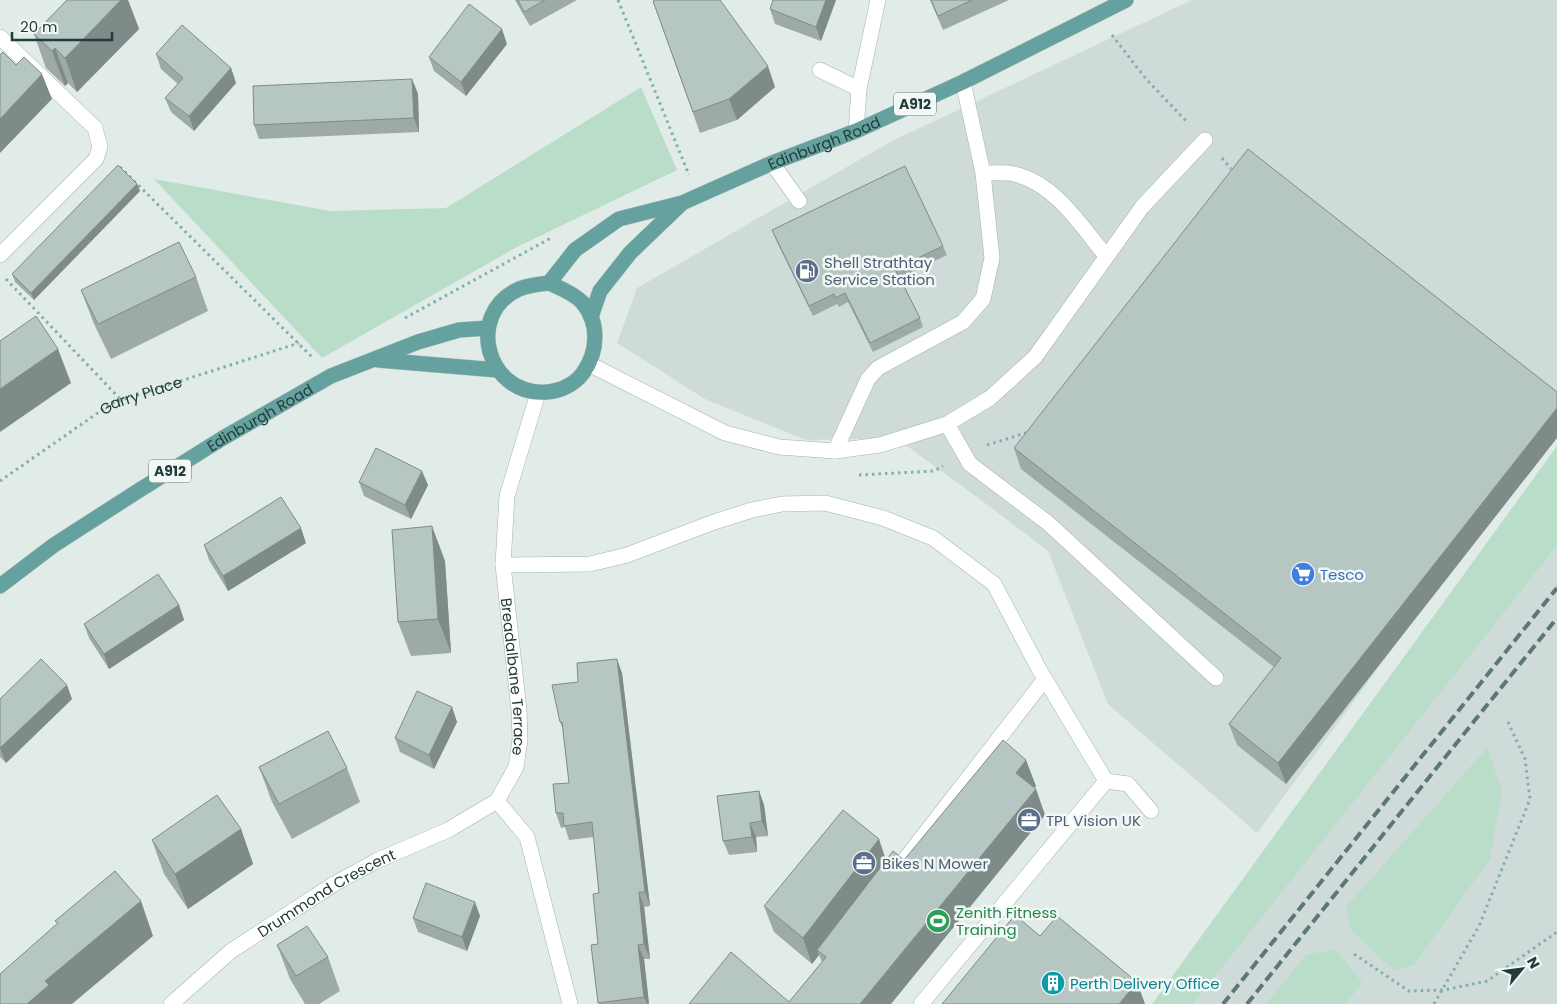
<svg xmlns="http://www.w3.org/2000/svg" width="1557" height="1004" font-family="Poppins,sans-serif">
<rect width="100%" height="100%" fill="#e1ece9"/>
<g fill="#cfdbd8">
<path d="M1192,0h365v425l-300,408 -149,-129 -60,-153 -59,-45 -93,-68 -90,2 -101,-41 -88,-56 20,-55 255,-147z"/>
<path d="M1557,546v458h-364l96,-122z"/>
</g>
<g fill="#baddca">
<path d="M641,87l36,83 -160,77 -195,111 -168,-179 176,32 116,-3z"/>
<path d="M1557,446v100l-364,458h-41z"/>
<path d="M1487,748l15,42 -12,69 -76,106 -19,6 -44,-41 -5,-23z"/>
<path d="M1336,950l26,32 -16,22h-80l41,-50z"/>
</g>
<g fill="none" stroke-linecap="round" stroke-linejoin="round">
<g stroke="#a4b4b1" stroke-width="16">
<g id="service">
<path d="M0,37l95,91 5,19 -4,12 -96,96"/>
<path d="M820,70l39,19"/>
<path d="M772,163l27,38"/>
<path d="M983,173c10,0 21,-1 31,1 40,9 67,51 91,81"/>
<path d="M589,364l136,69 54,14 56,4 45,-6 67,-21 43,-26 45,-41 107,-150 63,-67"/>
<path d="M947,424l23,40 78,59 168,155"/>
<path d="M835,451l33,-72 10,-11 85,-46 20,-23 9,-41 -9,-85 -20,-91"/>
<path d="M1106,781l22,3 23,27"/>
</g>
</g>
<g stroke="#a4b4b1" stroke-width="16">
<g id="minor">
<path d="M856,131l3,-42 19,-89"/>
<path id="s2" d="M538,393l-31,103 -4,69 16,145 1,30 -4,27 -19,34 30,36 43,167"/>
<path d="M503,565l87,-1 37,-9 87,-33 38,-12 30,-6 43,-1 58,15 50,20 61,46 45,85 67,112 -185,223"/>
<path d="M892,876l153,-197"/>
<path id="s3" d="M171,1004l60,-53 103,-67 42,-23 72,-31 49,-29"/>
</g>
</g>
<g stroke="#c1c8c8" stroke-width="16">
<g id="primary">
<path id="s4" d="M549,283l26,-33 44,-31 63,-16 90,-40 84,-32 107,-49 163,-82"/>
<path d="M549,283c11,5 24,10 33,19 18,21 16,50 1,71 -8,11 -22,18 -36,19 -60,5 -83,-78 -28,-103 10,-4 20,-5 30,-6z"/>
<path d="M591,317l9,-26 30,-38 51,-49"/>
<path d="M378,360l119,10"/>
<path id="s5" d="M0,586l54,-41 84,-54 85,-53 108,-62 87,-34 41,-12 29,-2"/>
</g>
</g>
<g stroke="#81afaa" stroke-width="3" stroke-dasharray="2.5 4" stroke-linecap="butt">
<path d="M618,0l71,175"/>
<path d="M1112,35l34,44 42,44"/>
<path d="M1222,158l9,11"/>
<path d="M120,167l193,191"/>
<path d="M6,279l115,121"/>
<path d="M405,318l146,-80"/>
<path d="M987,445l42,-13"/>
<path d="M859,475l75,-4 9,-5"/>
<path id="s1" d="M0,481l112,-78 187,-60"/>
<path d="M1354,954l55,37 35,-1 43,-9 70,-49"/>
<path d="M1434,1004l45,-78 51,-127 -5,-40 -17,-37"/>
</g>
<use href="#service" stroke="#fff" stroke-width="15"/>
<use href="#minor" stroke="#fff" stroke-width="15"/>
<use href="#primary" stroke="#65a19e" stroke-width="15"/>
<g stroke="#5c7876" stroke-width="4" stroke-dasharray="10 5" stroke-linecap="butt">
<path d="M1223,1004l334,-416"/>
<path d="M1247,1004l310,-386"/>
</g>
</g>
<g fill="#9daaa8">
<path d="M67,0h61l11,29 -62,63 -9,-9 -3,3 -19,-18 -12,-34z"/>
<path d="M515,0h62l-47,26z"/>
<path d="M836,0l-15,41 -46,-17 -5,-15z"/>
<path d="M930,0h79l-66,30z"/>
<path d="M653,1l122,86 -38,33 -37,13z"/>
<path d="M507,44l-41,52 -32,-25 -5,-14z"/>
<path d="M156,54l75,14 5,15 -42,48 -23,-19 -6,-14 13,-14 -17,-15z"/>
<path d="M412,79l6,15 1,38 -160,7 -5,-14z"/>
<path d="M137,184l3,7 -106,109 -19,-18 -3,-8z"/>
<path d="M772,230l171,16 4,9 -47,23 20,40 3,9 -50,25 -25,-50 -9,5 -2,-3 -24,12 -37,-76z"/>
<path d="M196,277l12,34 -97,48 -17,-35 -13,-34z"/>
<path d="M1557,392l-271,392 -49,-39 -8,-21 45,-57 -253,-198 -7,-21z"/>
<path d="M359,482l69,3 -17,34 -47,-23z"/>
<path d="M306,543l-78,48 -19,-31 -5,-15z"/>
<path d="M445,561l6,92 -40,3 -13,-34z"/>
<path d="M179,605l5,15 -75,49 -20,-31 -5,-14z"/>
<path d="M622,673l28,233 -6,1 6,52h-6l5,45h-50v-111l-5,-56 -25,3 -4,-13 -4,1 -5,-15 13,-30 -6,-54 -3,-7 18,-40z"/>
<path d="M0,699h72l-66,64 -6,-6z"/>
<path d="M452,707l5,15 -23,47 -34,-17 -5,-14z"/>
<path d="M259,767l88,1 13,34 -68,37 -20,-37z"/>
<path d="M1036,786l-1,2 10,27 -256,187 33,-40 -3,-7 -7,9 -38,-32 -10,-26 122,-46h18z"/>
<path d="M759,791l5,14 4,31 -12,1 1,15 -28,3 -6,-14z"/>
<path d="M241,829l12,35 -65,45 -24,-35 -12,-34z"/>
<path d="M480,916l-13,35 -49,-19 -5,-14z"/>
<path d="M277,945l51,12 12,34 -21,13h-14l-15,-25z"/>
</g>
<g fill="#7f8b88">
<path d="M121,0h7l11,29 -62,63 -12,-34z"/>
<path d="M826,0h10l-15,41 -5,-14z"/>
<path d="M502,29l5,15 -41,52 -5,-14z"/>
<path d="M55,48l13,35 -3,3 -13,-35z"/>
<path d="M768,66l7,21 -38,33 -8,-21z"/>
<path d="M231,68l5,15 -42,48 -5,-15z"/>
<path d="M42,74l10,25 -52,54v-34z"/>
<path d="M412,79l6,15 1,38 -5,-14z"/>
<path d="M137,184l3,7 -106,109 -3,-7z"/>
<path d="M58,349l13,34 -71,49v-43z"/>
<path d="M1557,408v30l-271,346 -8,-21z"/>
<path d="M422,471l6,14 -17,34 -6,-14z"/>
<path d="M432,526l13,35 6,92 -13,-34z"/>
<path d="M301,528l5,15 -78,48 -5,-15z"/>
<path d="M179,605l5,15 -75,49 -5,-15z"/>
<path d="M617,659l5,14 28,233 -5,-14z"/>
<path d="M67,685l5,14 -66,64 -6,-15z"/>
<path d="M452,707l5,15 -23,47 -5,-14z"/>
<path d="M1026,760l10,26 -11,13 -9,-26z"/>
<path d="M1036,789l9,26 -154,189h-31z"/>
<path d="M759,791l5,14 4,31 -6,-15z"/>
<path d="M750,823l6,14 1,15 -5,-15z"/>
<path d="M241,829l12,35 -65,45 -13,-35z"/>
<path d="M879,839l9,27 -71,84 2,5 -7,9 -9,-26z"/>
<path d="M639,892l5,15 6,52 -6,-15z"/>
<path d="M141,901l12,35 -81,68h-45l18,-23z"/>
<path d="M475,902l5,14 -13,35 -5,-14z"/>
<path d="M638,945l6,14 5,45h-2l-3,-7z"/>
<path d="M1137,982l8,22h-26z"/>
</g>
<g fill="#b6c6c3" stroke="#7f8b88">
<path d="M67,0h54l-56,58 -10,-10 -3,3 -18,-17z"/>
<path d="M518,0h27l-21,12z"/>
<path d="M655,0h65l48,66 -39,33 -36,13 -40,-111z"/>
<path d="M773,0h53l-10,27 -46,-18z"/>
<path d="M931,0h41l-34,16z"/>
<path d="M469,4l33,25 -41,53 -32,-25z"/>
<path d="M182,25l49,43 -42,48 -24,-18 18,-20 -27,-24z"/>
<path d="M3,52l13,13 8,-8 18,17 -42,45v-64z"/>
<path d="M412,79l2,39 -160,7 -1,-39z"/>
<path d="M1248,149l309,243v16l-279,355 -49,-39 52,-66 -267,-210z"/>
<path d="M118,165l19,19 -106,109 -19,-19z"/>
<path d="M905,166l38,80 -48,23 25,49 -50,25 -25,-50 -10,5 -1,-4 -25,12 -37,-76z"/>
<path d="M179,242l17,35 -98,47 -17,-34z"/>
<path d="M36,316l22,33 -58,40v-48z"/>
<path d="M376,448l46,23 -17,34 -46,-23z"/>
<path d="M281,497l20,31 -78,48 -19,-31z"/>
<path d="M432,526l6,93 -40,3 -6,-92z"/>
<path d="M158,574l21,31 -75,49 -20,-30z"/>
<path d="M41,659l26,26 -67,63v-49z"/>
<path d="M617,659l28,233h-6l5,52 -6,1 6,52 -46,6 -7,-58 7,-1 -5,-50 6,-1 -7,-71 -28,4 -1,-13h-7l-3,-29 16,-1 -7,-61h-2l-8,-37 26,-3 -1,-19z"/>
<path d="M417,691l35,16 -23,48 -34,-17z"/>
<path d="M328,731l19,37 -68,36 -20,-37z"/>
<path d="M1003,740l23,20 -10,13 20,16 -176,215h-171l42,-52 58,50 37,-45 -9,-7 76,-99 11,9z"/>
<path d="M759,791l3,30 -12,2 2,14 -29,4 -6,-45z"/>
<path d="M217,795l24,34 -66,45 -23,-34z"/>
<path d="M843,810l36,29 -76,99 -39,-32z"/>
<path d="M115,871l26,30 -96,80 4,4 -22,19h-27v-30l58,-51 -3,-2z"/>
<path d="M426,883l49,19 -13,35 -49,-19z"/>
<path d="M1015,915l25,21 17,-20 80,66 -18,22h-177z"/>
<path d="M307,926l21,31 -32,19 -19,-31z"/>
</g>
<defs>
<g id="fuel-disc" transform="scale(1.25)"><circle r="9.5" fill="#5c6f8a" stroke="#f1f8f6"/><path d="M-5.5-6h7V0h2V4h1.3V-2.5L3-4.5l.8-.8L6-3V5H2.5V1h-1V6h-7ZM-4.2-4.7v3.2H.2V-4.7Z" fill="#fff"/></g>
<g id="supermarket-disc" transform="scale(1.25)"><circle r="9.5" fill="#3f7fe0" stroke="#f1f8f6"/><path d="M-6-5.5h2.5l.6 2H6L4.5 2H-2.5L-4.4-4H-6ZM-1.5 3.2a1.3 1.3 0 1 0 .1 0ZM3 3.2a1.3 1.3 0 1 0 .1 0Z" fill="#fff"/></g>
<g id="office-disc" transform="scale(1.25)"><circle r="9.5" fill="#5c6f8a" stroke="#f1f8f6"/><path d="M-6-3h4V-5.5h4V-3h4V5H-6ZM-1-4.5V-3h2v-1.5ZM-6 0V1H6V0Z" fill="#fff"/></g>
<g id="stadium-disc" transform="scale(1.25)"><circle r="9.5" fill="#2e9e5b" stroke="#f1f8f6"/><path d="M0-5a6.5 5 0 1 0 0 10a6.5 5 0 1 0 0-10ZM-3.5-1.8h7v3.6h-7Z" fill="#fff"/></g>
<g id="building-disc" transform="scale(1.25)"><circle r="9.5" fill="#0f9aa8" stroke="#f1f8f6"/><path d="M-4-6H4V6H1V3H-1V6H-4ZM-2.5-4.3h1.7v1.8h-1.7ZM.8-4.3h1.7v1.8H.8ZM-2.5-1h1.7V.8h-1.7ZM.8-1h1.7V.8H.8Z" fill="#fff"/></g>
</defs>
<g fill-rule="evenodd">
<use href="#fuel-disc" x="807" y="271"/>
<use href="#supermarket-disc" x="1303" y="574"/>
<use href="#office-disc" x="1029" y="820"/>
<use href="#office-disc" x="864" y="863"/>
<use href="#stadium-disc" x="938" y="921"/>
<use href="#building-disc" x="1053" y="983"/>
</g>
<g text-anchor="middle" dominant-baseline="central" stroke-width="5" stroke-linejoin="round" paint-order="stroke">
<g fill="#f1f8f6" stroke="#5f7472" stroke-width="1">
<rect x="894" y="92.5" width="42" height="23" rx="4"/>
<rect x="149" y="459.5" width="42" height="23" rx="4"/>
</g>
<g font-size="14" font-weight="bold" fill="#213c3a">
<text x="915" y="104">A912</text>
<text x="170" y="471">A912</text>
</g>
<g font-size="15" fill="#213c3a" stroke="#f1f8f6">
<text stroke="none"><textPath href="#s4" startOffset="315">Edinburgh Road</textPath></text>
<text stroke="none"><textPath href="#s1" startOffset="166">Garry Place</textPath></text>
<text stroke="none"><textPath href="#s5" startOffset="310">Edinburgh Road</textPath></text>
<text stroke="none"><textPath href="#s2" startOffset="289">Breadalbane Terrace</textPath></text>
<text stroke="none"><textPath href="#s3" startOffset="192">Drummond Crescent</textPath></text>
</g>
<g font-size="15" fill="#4e5e75" stroke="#f1f8f6" text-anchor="start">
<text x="824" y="262">Shell Strathtay<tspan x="824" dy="17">Service Station</tspan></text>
<text x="1046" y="820">TPL Vision UK</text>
<text x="882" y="863">Bikes N Mower</text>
</g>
<g font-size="15" fill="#366cbe" stroke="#f1f8f6" text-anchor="start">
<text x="1320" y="574">Tesco</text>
</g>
<g font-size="15" fill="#27864d" stroke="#f1f8f6" text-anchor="start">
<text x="956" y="912">Zenith Fitness<tspan x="956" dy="17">Training</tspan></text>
</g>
<g font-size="15" fill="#0d838f" stroke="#f1f8f6" text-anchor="start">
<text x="1070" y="983">Perth Delivery Office</text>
</g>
</g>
<g transform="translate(1522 969) rotate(61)" stroke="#f1f8f6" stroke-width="4" paint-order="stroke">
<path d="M0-4L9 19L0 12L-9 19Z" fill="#213c3a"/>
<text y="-8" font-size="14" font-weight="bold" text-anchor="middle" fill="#213c3a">N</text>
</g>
<path d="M12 32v8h100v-8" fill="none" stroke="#213c3a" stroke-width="2.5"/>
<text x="20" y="32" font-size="15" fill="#213c3a" stroke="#f1f8f6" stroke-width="4" paint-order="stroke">20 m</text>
</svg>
